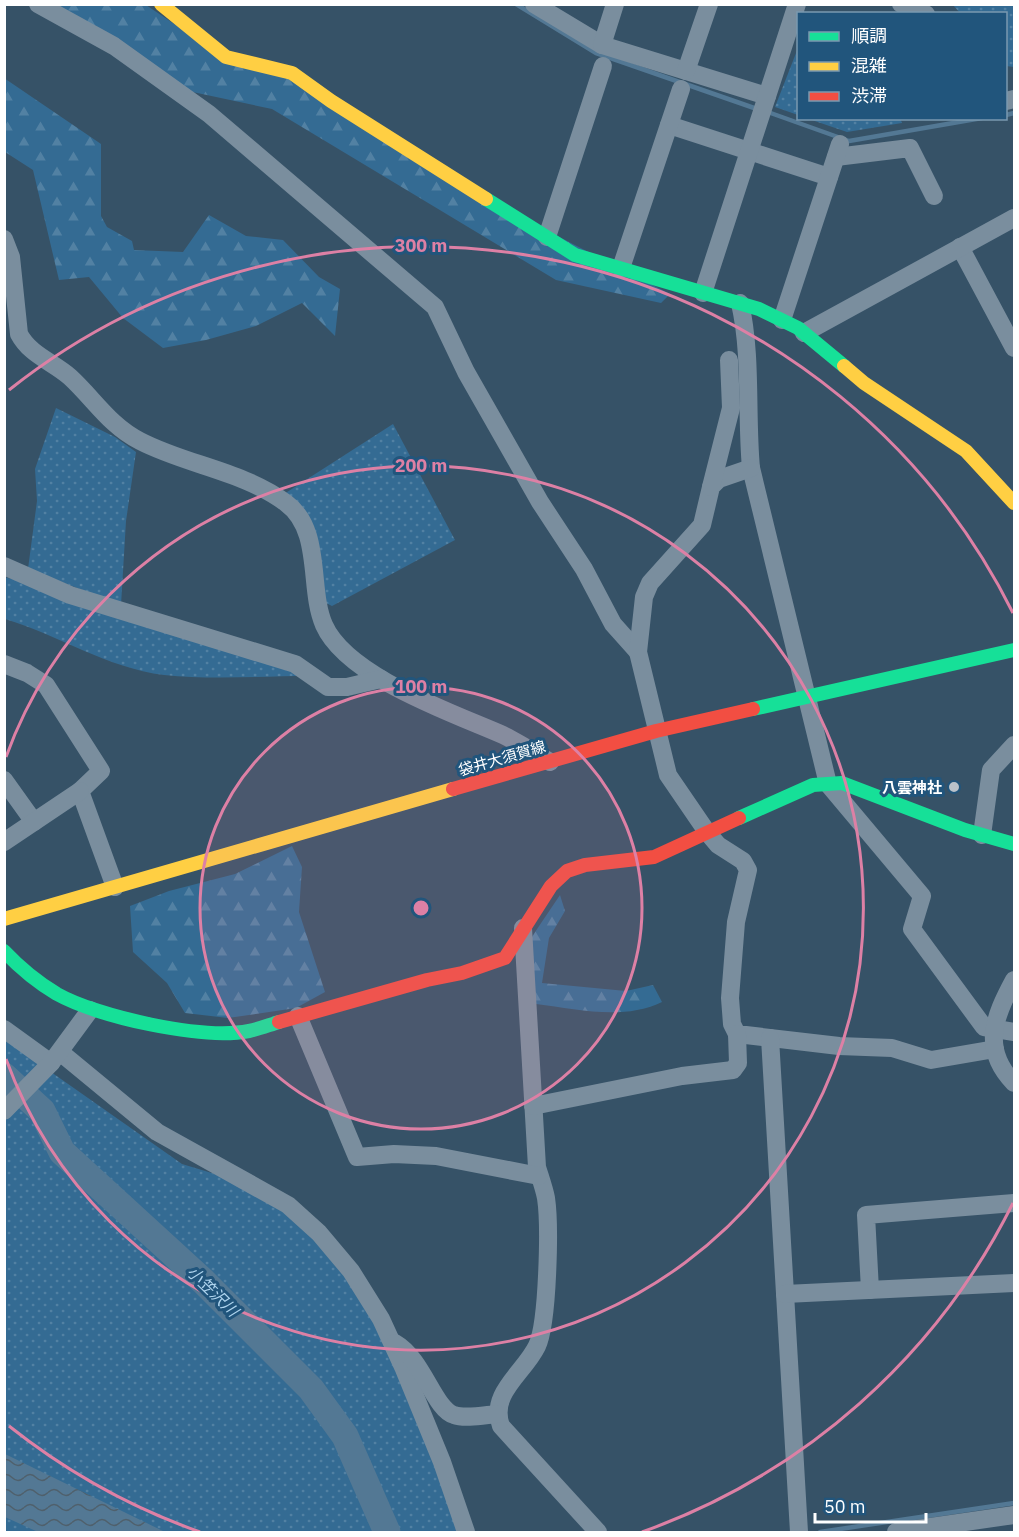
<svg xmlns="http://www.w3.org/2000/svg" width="1019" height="1537" font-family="'IBM Plex Sans','Noto Sans JP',sans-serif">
<defs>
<pattern id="grass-dots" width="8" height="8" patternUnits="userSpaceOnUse" patternTransform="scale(1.5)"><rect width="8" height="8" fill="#346b93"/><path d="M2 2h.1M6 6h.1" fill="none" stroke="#5281a3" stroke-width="1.8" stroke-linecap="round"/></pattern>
<pattern id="forest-firs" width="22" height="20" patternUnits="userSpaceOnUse" patternTransform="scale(1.5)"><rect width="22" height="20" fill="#346b93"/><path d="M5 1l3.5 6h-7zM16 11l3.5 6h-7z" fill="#5281a3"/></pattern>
<pattern id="water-waves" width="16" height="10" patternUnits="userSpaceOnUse" patternTransform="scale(1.5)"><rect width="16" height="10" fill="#537894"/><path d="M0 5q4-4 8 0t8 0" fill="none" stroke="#4f606c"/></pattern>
</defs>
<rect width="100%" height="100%" fill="#365267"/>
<g fill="url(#grass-dots)">
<path d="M953,5h61v62l-8,-1v-52l-46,-1z"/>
<path d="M798,48v67l-23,-8z"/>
<path d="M900,118l2,5 -55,9 -38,-13z"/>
<path d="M56,408l59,29 21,15 -10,69 -5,84 -93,-36 9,-68 -2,-32z"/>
<path d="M393,424l62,116 -123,66 -6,-3 -42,-109z"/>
<path d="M4,577l12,3 295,96c-47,0 -100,4 -147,-1 -57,-7 -105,-40 -159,-56z"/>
<path d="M4,1039l178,125 66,20 81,62 62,96 73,190h-459z"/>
</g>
<g fill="url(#forest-firs)">
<path d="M56,5h90l67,45 86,27 173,115 198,102 -9,9 -105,-23 -284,-171 -84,-18z"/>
<path d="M4,78l97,66v72l6,11 25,14 2,9 49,2 26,-37 37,21 37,4 36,37 21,12 -5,47 -33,-33 -46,23 -50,14 -43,8 -40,-30 -34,-41 -30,3 -26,-110 -28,-18z"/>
<path d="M292,846l10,21 -3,45 26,80 -29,16 -68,10 -43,-5 -18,-30 -34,-31 -3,-46 39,-15 66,-17z"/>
<path d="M560,895l5,16 -16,27 -7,45 84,8 27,-6 9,17c-40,19 -84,7 -126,2l-5,-66z"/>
</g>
<path fill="url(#water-waves)" d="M4,1454h1l160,78h-127l-33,-15z"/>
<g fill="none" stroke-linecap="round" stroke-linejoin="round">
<g stroke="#537894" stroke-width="4.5">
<path d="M516,4l80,49 161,56"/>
<path d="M765,111l84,30 133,-23"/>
<path d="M1006,115l8,-2"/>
<path d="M820,1532l194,-29"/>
</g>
<path stroke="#537894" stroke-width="27" d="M4,1076l38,35 20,41 141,129 108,108 34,47 42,96"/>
<g stroke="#7a8e9e" stroke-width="18">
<path d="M38,4l76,42 95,68 226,193 31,65 74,130 44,67 29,55 25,28"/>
<path d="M534,4l68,41"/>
<path d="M615,4l-13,41 165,51"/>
<path d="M901,4l25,10"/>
<path d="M686,71l23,-67"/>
<path d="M1006,101l8,-2"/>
<path d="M669,125l160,52"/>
<path d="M836,157l74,-9 24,48"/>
<path d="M547,237l56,-171"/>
<path d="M4,239l7,18 8,77c11,21 34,28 51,43 24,22 40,49 70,64 46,24 103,30 146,62 37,27 22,86 38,122 23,52 129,88 179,110 16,8 32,18 47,27"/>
<path d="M960,247l54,101"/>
<path d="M621,268l60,-179"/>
<path d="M703,293l94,-289"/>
<path d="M740,303c12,53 6,111 11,165l77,316 94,112 -10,33 72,98 30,5"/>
<path d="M782,320l58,-176"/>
<path d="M804,333l210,-115"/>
<path d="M751,468l-32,11 -8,8 -9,38 -52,58 -6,14 -6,55 30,123 39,57 11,13 25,16 5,9 -12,52 -6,76 2,26 5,10 102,12 53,2 39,12 64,-11"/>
<path d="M711,487l20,-79 -2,-48"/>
<path d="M4,566l66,29 225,69 33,23h19l34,-8"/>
<path d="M4,664l23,9 19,12 55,86 -21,20 35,96"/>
<path d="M4,780l30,42"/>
<path d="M982,835l9,-65 23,-25"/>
<path d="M4,842l76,-51"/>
<path d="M523,928l14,239c3,10 7,21 9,31 4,27 2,125 -9,148 -13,27 -48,47 -36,80l97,106"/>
<path d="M1014,980c-20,37 -33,69 0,103"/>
<path d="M298,1016l59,141 37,-3 42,2 103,20"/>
<path d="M4,1029l47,34"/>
<path d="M770,1038l29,494"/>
<path d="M60,1052l97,80 131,73 31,28 32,38 30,48 23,50 38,93 24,70"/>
<path d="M533,1106l149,-30 51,-6 5,-7 -1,-29"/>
<path d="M4,1111l47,-48 39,-53"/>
<path d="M870,1290l-4,-75 148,-12"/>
<path d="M785,1294l229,-11"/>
<path d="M395,1343c28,16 39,66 59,72 11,4 31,0 43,-1"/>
<path d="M896,1532l118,-17"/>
</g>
<g stroke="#16e098" stroke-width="14">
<path d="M486,199l89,56 184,54 39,19 46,38"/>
<path d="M753,709l261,-59"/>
<path d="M739,818l74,-33 29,-2 123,47 49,14"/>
<path d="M4,951c16,17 33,31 53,43 41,23 145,46 192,37 10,-2 20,-6 30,-9"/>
</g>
<g stroke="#ffcf43" stroke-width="14">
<path d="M161,4l65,53 66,16 39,28 155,98"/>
<path d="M844,366l20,17 102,68 48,52"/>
<path d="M4,919l449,-130"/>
</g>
<g stroke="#f24e42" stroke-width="14">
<path d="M453,789l203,-58 97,-22"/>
<path d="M279,1022l148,-42 35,-7 43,-15 46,-72 16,-15 18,-6 69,-8 85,-39"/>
</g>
</g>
<circle cx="421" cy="908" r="221" fill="#dd80a5" fill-opacity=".12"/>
<g fill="none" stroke="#dd80a5" stroke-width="3">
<circle cx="421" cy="908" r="221"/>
<path d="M6 757A442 442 0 1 1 6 1059"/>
<path d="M1013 1203A662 662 0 0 1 642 1532M200 1532A662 662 0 0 1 9 1426M9 390A662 662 0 0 1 1013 613"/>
</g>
<circle fill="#b9c2ca" stroke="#21557c" stroke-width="2" cx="954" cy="787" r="6"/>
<g text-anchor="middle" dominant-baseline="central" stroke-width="6" stroke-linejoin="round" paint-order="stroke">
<g font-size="15" fill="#fff" stroke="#21557c">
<text transform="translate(502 758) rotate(-16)">袋井大須賀線</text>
</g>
<g font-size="15" font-weight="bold" fill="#fff" stroke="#21557c" text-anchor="end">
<text x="942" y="787">八雲神社</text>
</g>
<g font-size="16" font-style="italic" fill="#afd4ee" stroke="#21557c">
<text transform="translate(213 1291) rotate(44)">小笠沢川</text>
</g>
</g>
<circle cx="421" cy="908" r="9" fill="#dd80a5" stroke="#21557c" stroke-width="3"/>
<g font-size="18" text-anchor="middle" font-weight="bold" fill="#dd80a5" stroke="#21557c" stroke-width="6" stroke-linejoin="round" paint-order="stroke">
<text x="421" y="252">300 m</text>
<text x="421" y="472">200 m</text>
<text x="421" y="693">100 m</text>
</g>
<rect width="1019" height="1537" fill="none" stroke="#ffffff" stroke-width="12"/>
<rect x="797" y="12" width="210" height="108" fill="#21557c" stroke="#7a99b0" stroke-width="1.5"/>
<rect x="809" y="32" width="30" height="9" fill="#16e098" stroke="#7a99b0" stroke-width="1.5"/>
<text x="851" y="42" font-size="18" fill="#ffffff">順調</text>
<rect x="809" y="62" width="30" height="9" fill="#ffcf43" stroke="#7a99b0" stroke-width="1.5"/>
<text x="851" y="72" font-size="18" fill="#ffffff">混雑</text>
<rect x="809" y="92" width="30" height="9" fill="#f24e42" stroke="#7a99b0" stroke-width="1.5"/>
<text x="851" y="102" font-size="18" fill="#ffffff">渋滞</text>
<path d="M815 1513v9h111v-9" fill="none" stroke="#ffffff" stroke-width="3"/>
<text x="824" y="1513" font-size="18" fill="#ffffff" stroke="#21557c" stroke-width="4.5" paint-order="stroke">50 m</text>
</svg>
